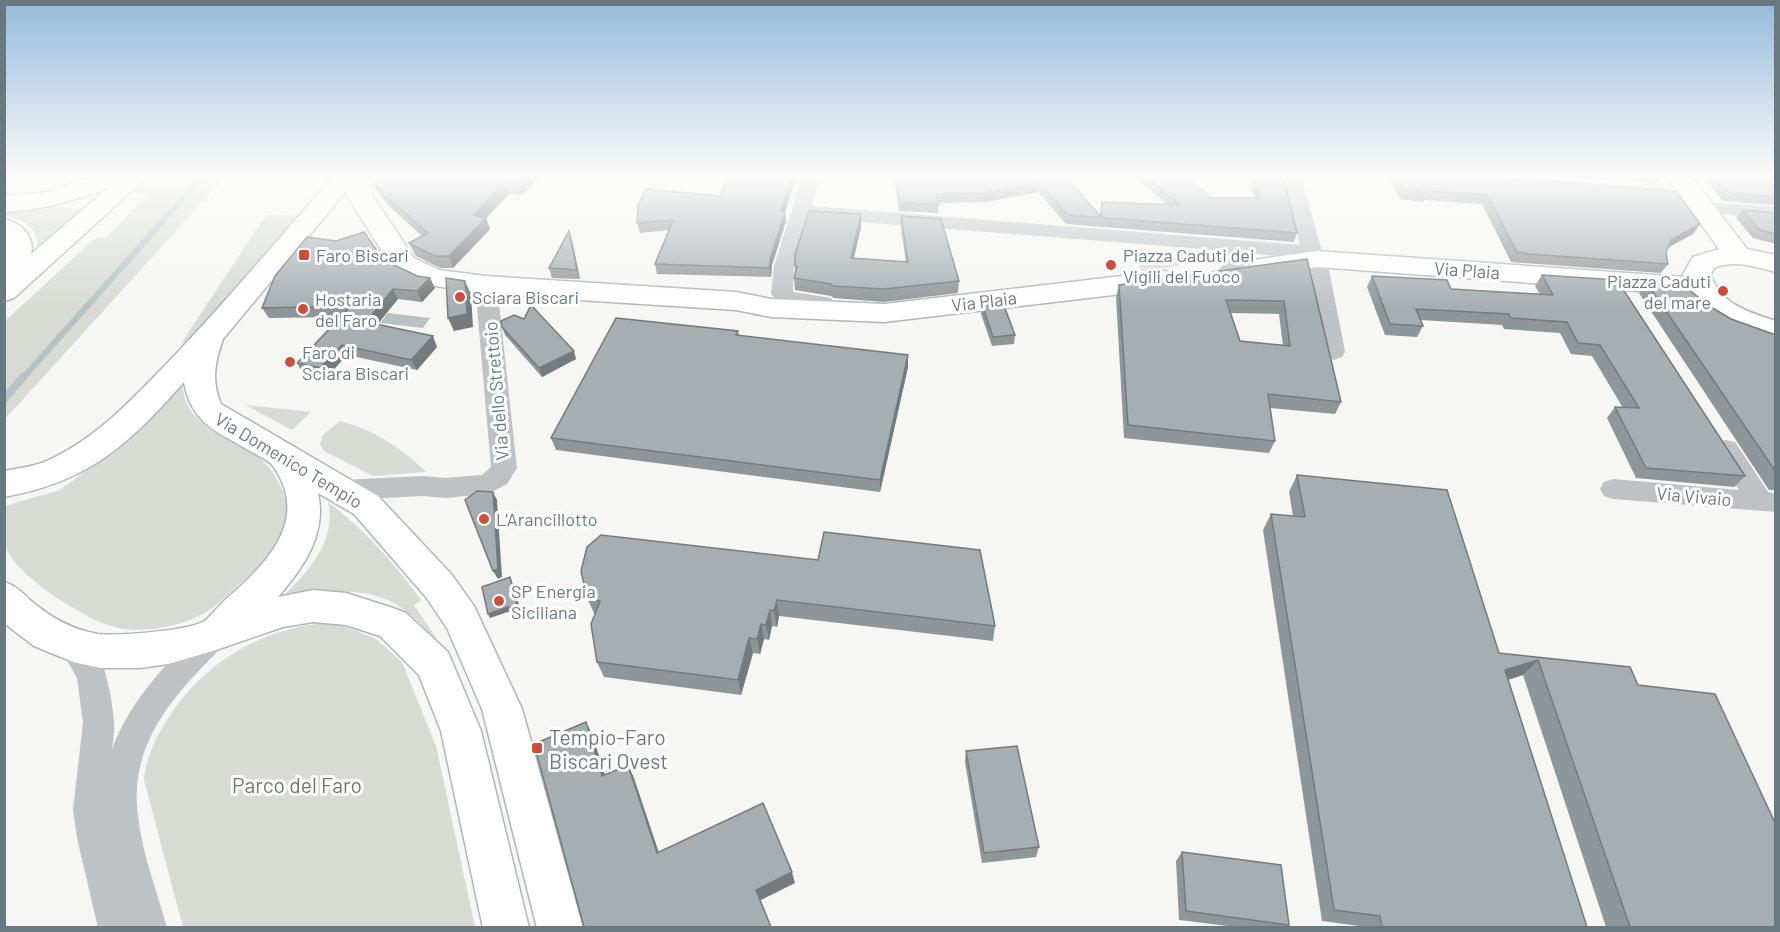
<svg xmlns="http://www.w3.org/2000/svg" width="1780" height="932" font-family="Barlow,sans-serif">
<rect width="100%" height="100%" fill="#f6f6f4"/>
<g fill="#d7dbd3">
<path d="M148,177h77l-220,242v-98l87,-80 6,-4 8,1 42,-43 -17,-3z"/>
<path d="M39,206l44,3 -45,38c-1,-20 -16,-28 -33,-32v-6z"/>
<path d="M266,215l33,1 -112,128h-4l1,-5z"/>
<path d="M1134,252l78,6 2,1 -72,13z"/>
<path d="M181,377c2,13 3,27 13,38 16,19 46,26 65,42 21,19 38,55 23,82 -10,19 -28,33 -44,46 -9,8 -18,17 -27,24 -24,16 -64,25 -93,19 -20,-4 -43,-19 -61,-30 -16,-11 -49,-35 -52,-55 -3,-12 0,-25 0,-37l55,-16 40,-30z"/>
<path d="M245,405l66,7 -19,18z"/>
<path d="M340,421c34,9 61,26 86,51l-53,4 -49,-25 -4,-7 3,-9z"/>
<path d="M328,502c37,28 66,61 93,98l-7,5 24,36c-11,-11 -22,-23 -35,-32 -35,-26 -87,-18 -125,-8 26,-25 60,-58 50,-99z"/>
<path d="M326,623l21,4 29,12 26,23 34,84 39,181h-292l-39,-147c2,-24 12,-43 25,-63 35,-54 93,-89 157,-94z"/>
</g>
<path fill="#b6c2c4" d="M388,313l42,5 -7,10 -43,-5z"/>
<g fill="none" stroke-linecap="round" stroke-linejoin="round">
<path stroke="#b6c2c4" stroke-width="6" d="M23,378l179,-201"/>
<path stroke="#b6c2c4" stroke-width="8" d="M4,399l20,-23"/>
<g stroke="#b1b6b9" stroke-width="3">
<g id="secondary">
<path d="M345,177h24l4,19 41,62 25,12 47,6 250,16 35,7 113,5 280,-33 10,3 4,6 -4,6 -10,3 -280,33 -113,-5 -35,-7 -250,-16 -63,-10 -29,-14 -47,-74z"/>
<path d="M1667,177h25l55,72 29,6v17c-20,-5 -43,-13 -62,-4l-3,6c7,29 39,39 65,47v19c-31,-8 -66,-17 -84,-45l-375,-28 -54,7 -10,-2 -4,-6 4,-6 64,-9 367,26 -1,-3 10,-17 26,-8z"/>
</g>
</g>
<g stroke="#b0b5b7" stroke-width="3">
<g id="primary">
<path d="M91,177h56l-133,121 -10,3v-82c17,4 31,17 27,35l77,-66c-33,13 -68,22 -104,24v-16l42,-4z"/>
<path d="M333,177h25l-135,162c-8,23 -12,42 -2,65l157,92 74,79 22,31 48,103 61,219h-46l-55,-219 -35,-81 -21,-31 -72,-83 -36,-21c9,41 -14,74 -40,104l35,-7 33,3 47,15 13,5 42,39 33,79 48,197h-46l-42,-197 -22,-56 -39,-39 -34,-11 -33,-3 -30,5 -67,23 -48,14 -28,4h-40l-27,-6 -39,-16 -30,-23v-41c12,4 17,9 26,18 20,17 42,30 68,34 18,2 95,-3 108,-14 6,-6 13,-14 19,-20 39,-34 87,-79 48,-134 -4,-6 -13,-9 -19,-13 -34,-20 -63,-28 -70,-71 -55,62 -95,100 -180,115v-26c17,-3 34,-5 49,-13 48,-23 85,-65 122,-103 54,-57 105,-118 158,-178z"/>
</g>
</g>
<g fill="#bec2c5" fill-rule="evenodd">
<path d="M802,177h18l-8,29 488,39 -17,-68h18l21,74 5,8 18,93 -3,5 -8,3 -8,-3 -3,-5 -17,-94 -61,-5c6,13 -5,21 -17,25l-7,-2 -4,-5 9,-9v-4l-11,-8 -406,-32 -15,48 -1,26 38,6 3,5 -3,5 -8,2 -42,-5 -10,-11 3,-28z"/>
<path d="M1702,202l74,5v12l-81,-7 -3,-4 3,-4z"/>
<path d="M486,278l8,2 3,5 20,183 -10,16 -19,10 -43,4 -22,-2 -81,4 -9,-3 -4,-7 4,-7 9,-3 81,-4 22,2 37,-3 9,-8 -16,-182 3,-5z"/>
<path d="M1726,440l9,2 33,50 8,2v18l-163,-13 -9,-3 -4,-7 4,-7 9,-3 126,11 -26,-41 4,-7z"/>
<path d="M216,621l10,4 5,9 -5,9c-49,49 -98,98 -88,173 4,38 19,75 29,112h-69l-21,-90 -4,-28 10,-87 -6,-45 -19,-33 5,-9c38,-14 49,59 51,85 1,9 -1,19 -2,28 19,-50 55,-87 94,-124z"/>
</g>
<use href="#secondary" fill="#fff" fill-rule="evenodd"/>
<use href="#primary" fill="#fff" fill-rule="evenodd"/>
</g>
<g fill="#8f9699" fill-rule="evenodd">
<path d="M539,177l-17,18 -13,-1 -23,24 4,11 -37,39h-13l-24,-12 -7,-13 13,-7 -34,-31 -12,-15 -5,-12z"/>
<path d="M894,177h172l34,39 2,-14 65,2 -32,-27h54l21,21h44l-4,-21h33l14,56 -3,9 -228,-18 -28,-32 -54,10 -46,1v10l-39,-2z"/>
<path d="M1389,177h106l198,57 -25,13 -2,6 2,11 -7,9 -137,-10 -13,-1 -29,-58 -58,-4 -1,2 -23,-3z"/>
<path d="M1580,177h81l-4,6z"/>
<path d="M1704,177h72v28l-53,-4z"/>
<path d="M1742,210l34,3v31l-23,-6 -17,-20z"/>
<path d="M785,212l1,9 -14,44 -1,12 -114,-3 -2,-10 14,-34 -29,3 -3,-10z"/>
<path d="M861,214v13l-7,31 52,4 -5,-34v-12l58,65 -1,12 -74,9 -50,-4 -3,-2 -36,-6 -1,-12 1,-5v-7z"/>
<path d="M572,240l8,39 -28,-1 -3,-10z"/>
<path d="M382,258l53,30 -13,14 -24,-3 -21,26 60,22 -20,23 -70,-15 -21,23 -23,-4 -6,-11 44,-46 -72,1 -7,-10z"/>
<path d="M1307,259l34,143 -6,12 -65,-6 5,33 -6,12 -145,-15 -8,-141 3,-12zM1230,313l49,1 4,32 -43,-5z"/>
<path d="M1542,275l203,201 -11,11 -98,-9 -29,-60 8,-11 8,1 -31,-52 -21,-2 -11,-21 -56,-4 -2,-4 -81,-5 2,6 -6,11 -32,-2 -18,-48 5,-11 79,13 89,5 -5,-8z"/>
<path d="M1647,283l64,24 20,12 45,16v155h-7l-130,-197z"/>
<path d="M982,305l33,30 -1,9 -22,2 -11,-32z"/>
<path d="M502,327l74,32 -34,18 -37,-42z"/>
<path d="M738,331l1,5 169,19v12l-28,125 -324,-42 -5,-12z"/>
<path d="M1297,475l202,178 131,14 8,18 138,242h-170l-83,-252 -15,5 79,247h-220l-45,-6 -59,-391 8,-16 22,2 -4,-24z"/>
<path d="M581,571l414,55 -2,15 -214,-25 -2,11 -5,-1 -3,14 -5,-1 -4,15 -7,-1 -12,42 -137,-18 -7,-15 -2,-48 -1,-1 -7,-15z"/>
<path d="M966,751l73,96 -3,10 -54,6 -17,-101z"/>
<path d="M1182,852l107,73 -2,2h-51l-57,-7 -3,-59z"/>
</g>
<g fill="#747a7d">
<path d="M524,177h15l-17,18 -4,-11z"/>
<path d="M792,177h4l-11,35 1,9 -14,44 -1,12 -2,-9 2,-12 10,-45z"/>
<path d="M505,183l4,11 -23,24 4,11 -37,39 -4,-12 24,-41z"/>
<path d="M1039,183l-1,9 -54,10v-9z"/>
<path d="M861,214v13l-10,43v-12z"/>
<path d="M1700,224l-7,10 -28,15 6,-9z"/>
<path d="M569,231l3,9 8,39 -3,-9z"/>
<path d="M430,278l5,10 -13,14 -5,-11z"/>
<path d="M465,281l6,13 2,33 -19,4 -6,-13z"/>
<path d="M393,289l5,10 -27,33 -5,-10z"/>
<path d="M433,336l4,11 -20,23 -6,-10z"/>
<path d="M342,345l5,10 -21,23 -6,-10z"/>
<path d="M574,351l2,8 -34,18 -3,-9z"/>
<path d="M908,355v12l-28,125v-12z"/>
<path d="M493,492l4,8 5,77 -4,2 -5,-8z"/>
<path d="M510,577l2,5 8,26 -30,10 -2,-4z"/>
<path d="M777,600l2,16 -2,11 -3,-16z"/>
<path d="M770,610l2,16 -3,14 -3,-15z"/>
<path d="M761,624l3,15 -4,15 -3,-15z"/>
<path d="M749,638l4,15 -12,42 -3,-15z"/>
<path d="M1538,660l-15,15 -33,10 15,-15z"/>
<path d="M586,722l7,14 16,53 -7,-13z"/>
<path d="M628,765l6,13 29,87 -6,-12z"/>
<path d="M792,872l3,11 -36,18 -3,-11z"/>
</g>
<g fill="#a6aeb2" stroke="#747a7d" stroke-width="1.5" fill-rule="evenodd">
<path d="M371,177h153l-6,7 -13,-1 -32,32 13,3 -37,38h-14l-25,-12 -1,-1 19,-10 -45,-39 -12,-16z"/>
<path d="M728,177h64l-11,34 4,1 -14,44 -2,12 -114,-4 18,-44 -36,3 1,-16 7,-18 76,7z"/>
<path d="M895,177h171l35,40 1,-15 78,3 -33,-28h42l21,21h49l-4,-21h28l14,56 -229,-18 -29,-32 -55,10 -48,1 3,11 -40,-3z"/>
<path d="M1398,177h97l181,14 24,33 -29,16 -5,13 2,11 -139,-10 -12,-2 -30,-57 -61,-4 1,2 -22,-3z"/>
<path d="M1716,177h60v20l-47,-4z"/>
<path d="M1742,210l34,3v21l-16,-4z"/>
<path d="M809,211l52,3 -10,44 57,4 -7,-46 40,3 18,62 -75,8 -51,-3 -2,-2 -37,-6 3,-12h-2v-12z"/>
<path d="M569,231l8,39 -28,-2z"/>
<path d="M364,232l18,26 2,-1 4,5 29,14 13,2 -13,13 -24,-2 -27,33 67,14 -22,24 -69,-15 -22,23 -23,-5 54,-57 -89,2 13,-32 32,-39 29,4z"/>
<path d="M1307,259l34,143 -73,-8 7,47 -147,-16 -9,-140zM1226,300l58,1 6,45 -50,-5z"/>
<path d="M1542,275l75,5 128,196 -99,-8 -31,-61 24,1 -39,-63 -22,-2 -11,-21 -56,-4 -2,-4 -93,-5 7,17 -33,-2 -18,-48 75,4 4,9 102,6z"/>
<path d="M446,278l19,3 2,33 -19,4z"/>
<path d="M1647,283l37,3 27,21 20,12 45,16v137z"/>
<path d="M1003,303l12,32 -22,2 -11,-32z"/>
<path d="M531,305l43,46 -35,17 -37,-41 -1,-6 13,-6 10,4z"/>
<path d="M616,318l122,13 -2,4 172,20 -28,125 -329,-42z"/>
<path d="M1297,475l150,15 52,163 131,14 8,18 77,9 61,131v102h-146l-92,-267 -33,10 82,257h-205l-2,-11 -46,-6 -63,-396 34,3z"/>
<path d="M477,491l16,1 5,77 -5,2 -28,-71z"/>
<path d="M824,532l156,18 15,76 -218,-26 -3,11 -4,-1 -4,15 -5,-1 -4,15 -8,-1 -11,42 -141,-18 -6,-38 9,-23 -13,-3 -6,-27 6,-24 14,-12 217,25z"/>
<path d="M510,577l7,27 -29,10 -6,-27z"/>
<path d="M586,722l16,54 26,-11 29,88 106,-50 29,69 -36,18 15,37h-187l-50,-183z"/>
<path d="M1017,746l22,101 -55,6 -18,-102z"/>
<path d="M1182,852l99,13 8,60 -103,-14z"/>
</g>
<linearGradient id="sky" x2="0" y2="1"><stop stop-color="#94bada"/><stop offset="0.57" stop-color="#fbfbfa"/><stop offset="1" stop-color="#fbfbfa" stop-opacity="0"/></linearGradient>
<rect width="1780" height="308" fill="url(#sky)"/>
<g fill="#cf4d3b" stroke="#fff" stroke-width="2">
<rect x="298" y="249" width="12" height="12" rx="3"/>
<circle cx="1111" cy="265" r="6"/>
<circle cx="1723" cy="291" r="6"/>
<circle cx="460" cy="297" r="6"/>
<circle cx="303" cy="309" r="6"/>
<circle cx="290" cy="362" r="6"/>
<circle cx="484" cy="519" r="6"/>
<circle cx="499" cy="601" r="6"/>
<rect x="531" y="742" width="12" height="12" rx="3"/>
</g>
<g text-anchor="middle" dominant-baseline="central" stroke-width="6" stroke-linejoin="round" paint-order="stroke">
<g font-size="18" fill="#697981" stroke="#fff" text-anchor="start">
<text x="316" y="255">Faro Biscari</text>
<text x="1123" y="255">Piazza Caduti dei<tspan x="1123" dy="21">Vigili del Fuoco</tspan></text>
<text x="1711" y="281" text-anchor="end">Piazza Caduti<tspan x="1711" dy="21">del mare</tspan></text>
<text x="472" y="297">Sciara Biscari</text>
<text x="315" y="299">Hostaria<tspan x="315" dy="21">del Faro</tspan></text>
<text x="302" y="352">Faro di<tspan x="302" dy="21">Sciara Biscari</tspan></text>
<text x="496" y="519">L'Arancillotto</text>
<text x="511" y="591">SP Energia<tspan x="511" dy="21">Siciliana</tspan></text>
</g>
<g font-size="18" fill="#697981" stroke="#fff">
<text transform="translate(1467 270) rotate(4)">Via Plaia</text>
<text transform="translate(984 301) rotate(-7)">Via Plaia</text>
<text transform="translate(496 391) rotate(-95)">Via dello Strettoio</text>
<text transform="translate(289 460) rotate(31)">Via Domenico Tempio</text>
<text transform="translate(1694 496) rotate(5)">Via Vivaio</text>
</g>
<g font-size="21" fill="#697981" stroke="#fff" text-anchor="start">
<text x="549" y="736">Tempio-Faro<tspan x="549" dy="24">Biscari Ovest</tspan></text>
</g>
<g font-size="21" fill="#6c7967" stroke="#fff">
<text x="297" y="784">Parco del Faro</text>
</g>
</g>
<rect width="1780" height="932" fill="none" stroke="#697981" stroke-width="12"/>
</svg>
